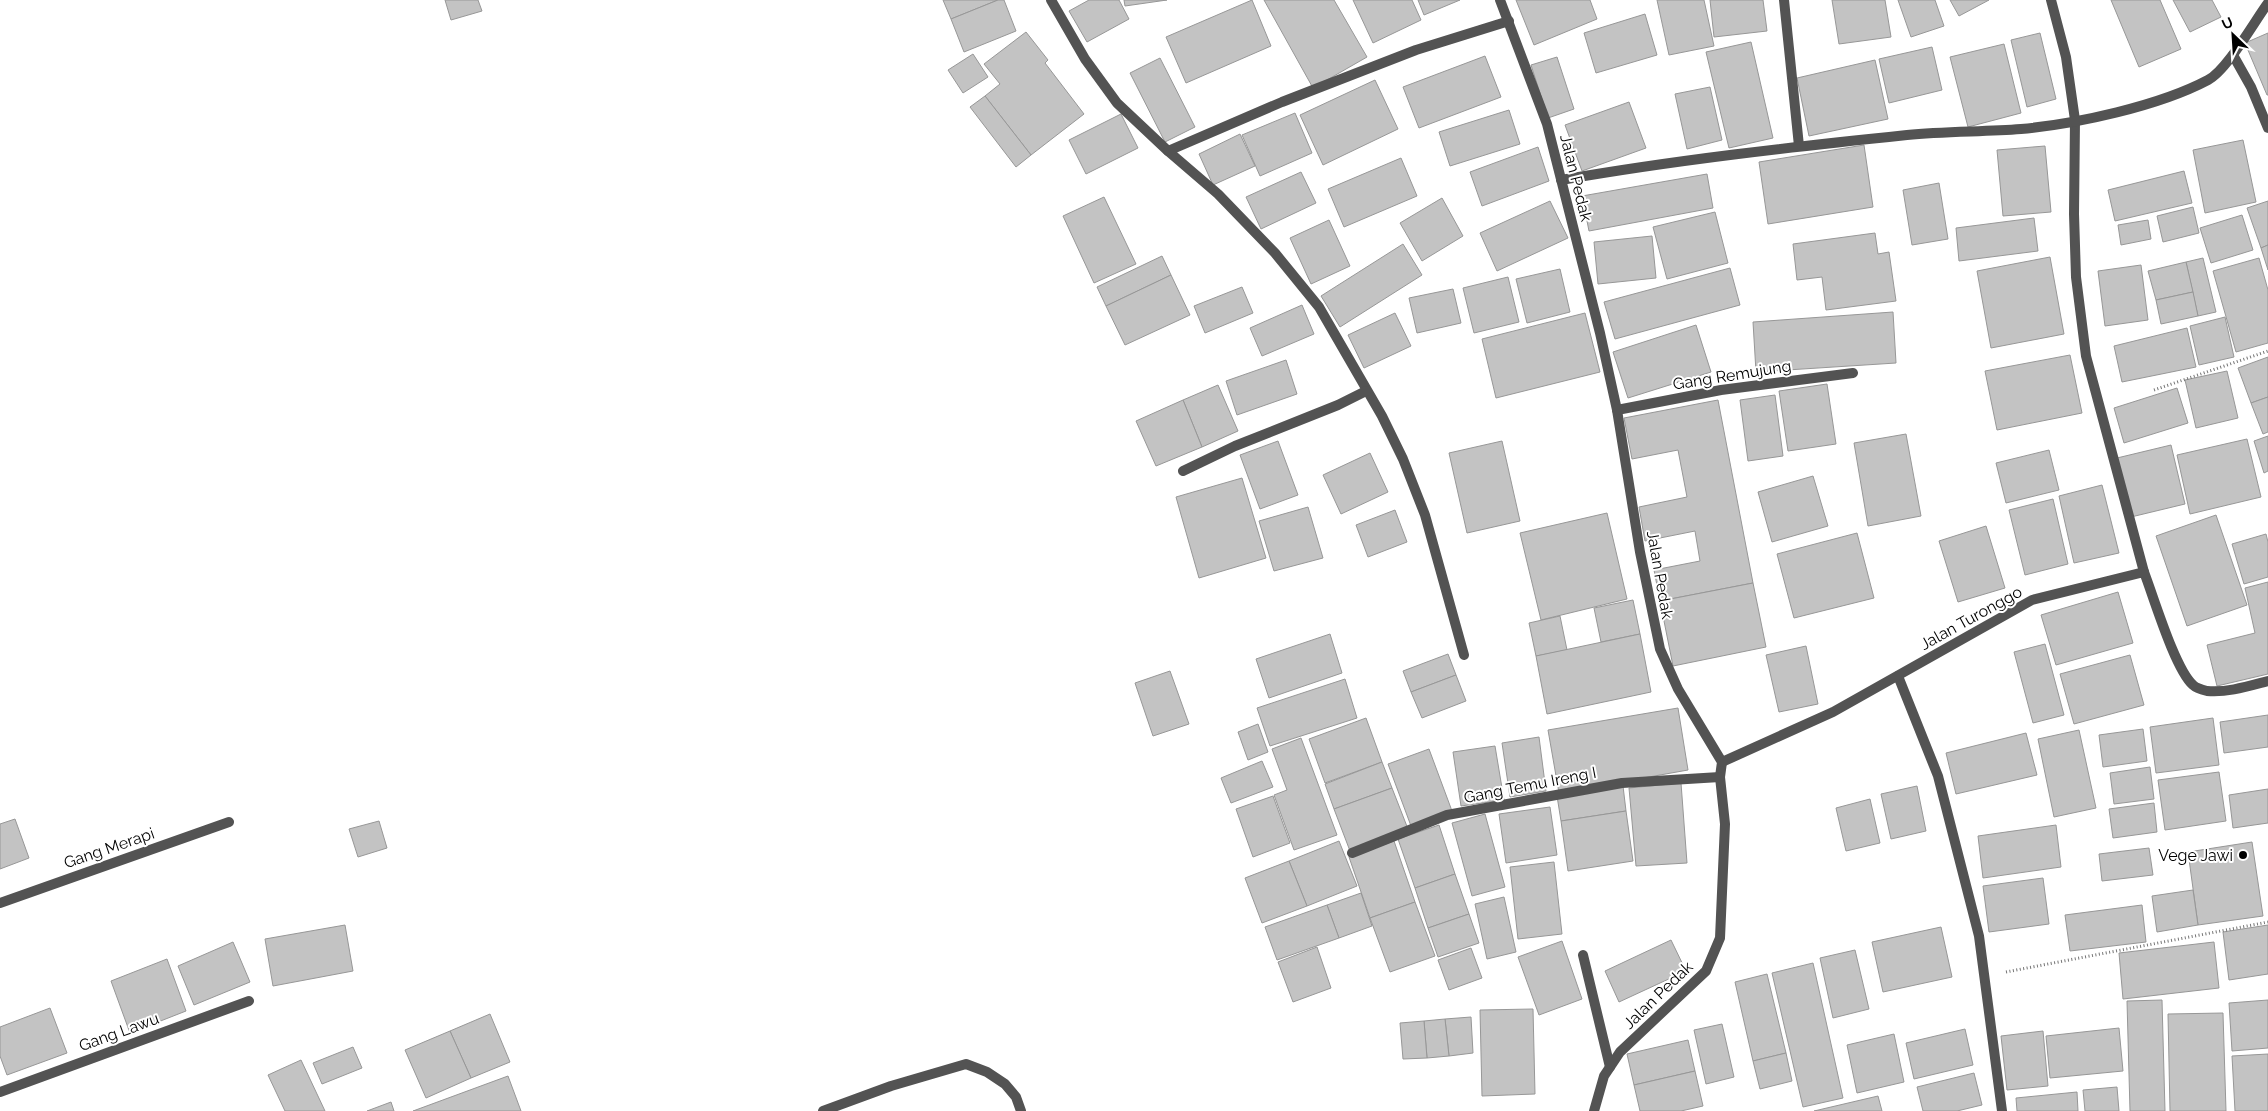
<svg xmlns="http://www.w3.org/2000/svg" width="2268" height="1111" font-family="Raleway,sans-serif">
<rect width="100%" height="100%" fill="#fff"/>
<g fill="#c3c3c3" stroke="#979797">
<path d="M445,0h33l4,11 -31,9z"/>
<path d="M943,0h55l-47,19z"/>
<path d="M998,0h6l12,31 -52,21 -13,-33z"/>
<path d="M1089,0h30l10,19 -42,23 -18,-31z"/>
<path d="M1124,0h43l-42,6z"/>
<path d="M1252,0l19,46 -85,37 -20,-46z"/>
<path d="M1264,0h70l33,57 -54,31z"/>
<path d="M1353,0h59l9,20 -48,23z"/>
<path d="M1418,0h42l-36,15z"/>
<path d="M1516,0h74l7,19 -63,26z"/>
<path d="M1657,0h47l10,46 -45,9z"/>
<path d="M1710,0h53l4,31 -53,6z"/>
<path d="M1832,0h53l6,37 -52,7z"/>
<path d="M1898,0h37l9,26 -33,11z"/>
<path d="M1950,0h39l-30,16z"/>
<path d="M2111,0h49l21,49 -42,18z"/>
<path d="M2173,0h39l9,17 -31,15z"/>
<path d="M1645,14l12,41 -61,18 -12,-40z"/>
<path d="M1026,32l22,28 -3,3 39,51 -53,41 -46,-59 15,-12 -16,-20z"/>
<path d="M2040,33l16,66 -29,8 -16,-67z"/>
<path d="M2268,33v62h-1l-22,-52z"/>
<path d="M1751,42l22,96 -44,10 -23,-96z"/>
<path d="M2004,44l17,69 -53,14 -18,-70z"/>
<path d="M1932,47l10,43 -53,13 -10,-44z"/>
<path d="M973,54l15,23 -25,16 -15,-23z"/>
<path d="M1485,56l16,41 -82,31 -16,-41z"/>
<path d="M1557,57l17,52 -26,9 -17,-53z"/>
<path d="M1160,58l35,69 -30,15 -35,-69z"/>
<path d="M1875,60l13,59 -79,17 -12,-58z"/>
<path d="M1375,80l23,49 -75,36 -23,-50z"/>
<path d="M1710,87l12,53 -35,9 -12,-55z"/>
<path d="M985,96l46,59 -15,12 -46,-60z"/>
<path d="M1629,102l17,46 -64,23 -17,-46z"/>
<path d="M1509,110l11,34 -70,22 -11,-34z"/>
<path d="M1295,113l17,40 -52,23 -18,-41z"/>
<path d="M1121,114l17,34 -52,26 -17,-34z"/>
<path d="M1240,134l15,32 -42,19 -14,-31z"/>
<path d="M2243,140l13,62 -51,11 -12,-63z"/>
<path d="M1864,145l9,62 -105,17 -9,-62z"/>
<path d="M2045,146l6,66 -48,4 -6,-66z"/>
<path d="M1538,147l11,34 -67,25 -12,-34z"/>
<path d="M1401,158l16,38 -73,31 -16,-38z"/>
<path d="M2184,171l8,32 -77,18 -7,-31z"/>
<path d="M1301,172l15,31 -55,26 -15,-32z"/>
<path d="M1707,174l6,34 -124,23 -7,-35z"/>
<path d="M1939,183l9,56 -36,6 -9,-55z"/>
<path d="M1104,197l32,67 -42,19 -31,-67z"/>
<path d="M1442,198l21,38 -41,25 -22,-38z"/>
<path d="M1550,201l18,37 -71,33 -17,-38z"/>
<path d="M2268,201v44l-7,3 -14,-40z"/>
<path d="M2193,207l6,26 -36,9 -6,-26z"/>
<path d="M1715,212l13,51 -61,16 -14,-52z"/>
<path d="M2242,215l11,35 -42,13 -11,-35z"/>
<path d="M2034,218l4,33 -79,10 -3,-33z"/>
<path d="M1329,220l21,46 -39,18 -21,-46z"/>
<path d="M2148,220l3,19 -30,6 -3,-20z"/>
<path d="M1875,233l3,21 11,-2 7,49 -70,9 -4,-33 -25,3 -4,-36z"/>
<path d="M1652,236l4,42 -58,6 -4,-42z"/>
<path d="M1403,244l19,31 -82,52 -19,-31z"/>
<path d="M2268,245v25l-7,-22z"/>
<path d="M1162,256l9,19 -65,31 -9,-19z"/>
<path d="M2050,257l14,77 -73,14 -14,-77z"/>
<path d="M2203,258l13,54 -18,4 -12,-54z"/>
<path d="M2259,258l9,32v53l-32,9 -23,-81z"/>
<path d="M2186,262l7,30 -37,8 -8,-29z"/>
<path d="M2141,265l7,55 -43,6 -7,-55z"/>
<path d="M1730,268l10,37 -125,34 -11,-37z"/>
<path d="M1560,269l10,43 -43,11 -11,-44z"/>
<path d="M1171,275l19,40 -65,30 -19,-39z"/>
<path d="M1508,277l11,45 -45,11 -11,-45z"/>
<path d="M1242,287l11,26 -48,20 -11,-27z"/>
<path d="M1453,289l8,34 -44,10 -8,-35z"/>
<path d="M2193,292l5,24 -37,8 -5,-24z"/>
<path d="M1302,305l12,29 -52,22 -12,-28z"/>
<path d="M1893,312l3,51 -140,9 -3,-50z"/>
<path d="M1395,313l16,33 -47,22 -16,-33z"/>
<path d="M1585,313l15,59 -104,26 -14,-59z"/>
<path d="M2225,317l9,40 -35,8 -9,-39z"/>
<path d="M1696,325l15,47 -83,26 -15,-46z"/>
<path d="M2187,328l9,39 -74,15 -8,-36z"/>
<path d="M2070,355l12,58 -85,17 -12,-59z"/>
<path d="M2268,357v40l-17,6 -13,-35z"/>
<path d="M1286,360l11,34 -60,21 -11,-34z"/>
<path d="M2227,371l11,47 -42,10 -11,-48z"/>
<path d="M1827,384l9,60 -48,7 -9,-60z"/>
<path d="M1218,385l20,46 -36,16 -19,-47z"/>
<path d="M2177,388l11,35 -64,20 -10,-35z"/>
<path d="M1775,395l8,61 -35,5 -8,-61z"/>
<path d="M2268,397v35l-5,2 -12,-31z"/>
<path d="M1183,400l19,47 -46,19 -20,-45z"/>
<path d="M1718,400l35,183 -93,18 -6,-31 46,-9 -5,-30 -50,10 -6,-34 48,-10 -9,-47 -46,9 -8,-41z"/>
<path d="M1906,434l15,82 -53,10 -14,-83z"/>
<path d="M2268,436v35l-4,2 -10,-32z"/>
<path d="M2247,439l14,58 -71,17 -13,-59z"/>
<path d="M1278,441l20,54 -38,14 -20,-54z"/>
<path d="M1502,441l18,80 -53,12 -18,-80z"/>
<path d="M2171,445l14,59 -54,13 -14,-59z"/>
<path d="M2049,450l10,40 -53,13 -10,-40z"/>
<path d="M1370,453l18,39 -47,22 -18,-39z"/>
<path d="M1813,476l15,50 -56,16 -14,-50z"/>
<path d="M1242,478l24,80 -67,20 -23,-81z"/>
<path d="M2102,485l17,68 -45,10 -15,-67z"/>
<path d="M2053,499l15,65 -43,11 -16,-65z"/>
<path d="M1308,507l15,51 -49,13 -15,-50z"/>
<path d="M1395,510l12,32 -39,15 -12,-32z"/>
<path d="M1607,513l20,86 -86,21 -21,-87z"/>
<path d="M2216,515l31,90 -60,21 -31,-90z"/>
<path d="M1986,526l19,62 -47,14 -19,-61z"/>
<path d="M1857,533l17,65 -80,20 -17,-64z"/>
<path d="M2266,534l2,8v35l-24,7 -12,-40z"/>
<path d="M2268,582v92l-51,12 -10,-41 48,-12 -10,-45z"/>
<path d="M1753,583l13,64 -93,19 -13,-65z"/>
<path d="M2118,592l15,51 -77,22 -15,-50z"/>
<path d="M1633,600l7,34 -39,8 -7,-34z"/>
<path d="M1560,616l7,34 -31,6 -7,-33z"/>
<path d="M1330,634l12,39 -73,25 -13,-39z"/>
<path d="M1640,634l11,58 -104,22 -11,-58z"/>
<path d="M2045,644l19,71 -31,8 -19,-71z"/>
<path d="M1806,646l12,58 -39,8 -13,-57z"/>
<path d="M1448,654l8,21 -45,17 -8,-21z"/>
<path d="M2130,655l14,50 -70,19 -14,-50z"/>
<path d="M1170,671l19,53 -36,12 -18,-53z"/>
<path d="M1456,675l10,26 -44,17 -11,-26z"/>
<path d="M1345,679l12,39 -87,28 -13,-38z"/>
<path d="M1678,708l10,62 -129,23 -11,-63z"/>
<path d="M2268,715v32l-44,6 -4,-31z"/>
<path d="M1366,718l16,44 -57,21 -16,-44z"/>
<path d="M2213,718l6,47 -63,8 -6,-46z"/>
<path d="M1258,724l10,28 -20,8 -10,-28z"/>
<path d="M2143,729l4,32 -44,6 -4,-32z"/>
<path d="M2079,730l17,78 -42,9 -16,-78z"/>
<path d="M2026,733l11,42 -81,19 -10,-41z"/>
<path d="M1539,737l7,54 -36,6 -8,-54z"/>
<path d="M1301,738l36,97 -43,15 -20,-55 13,-5 -15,-41z"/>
<path d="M1495,746l9,54 -43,6 -8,-54z"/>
<path d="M1429,749l23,62 -41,15 -23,-62z"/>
<path d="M1262,761l11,26 -42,16 -10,-25z"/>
<path d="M1382,762l10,26 -58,21 -9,-25z"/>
<path d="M2150,767l4,32 -40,5 -4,-31z"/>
<path d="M2219,772l7,49 -61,9 -7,-50z"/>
<path d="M1681,783l6,80 -51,3 -7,-78z"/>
<path d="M1623,786l3,25 -65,10 -4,-25z"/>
<path d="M1917,786l9,45 -35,8 -10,-45z"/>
<path d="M1392,788l16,41 -58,22 -16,-42z"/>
<path d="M2268,789v34l-35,5 -4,-33z"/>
<path d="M1273,796l17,47 -37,14 -17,-48z"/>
<path d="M1870,799l10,44 -34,8 -10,-43z"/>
<path d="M2154,803l3,29 -44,6 -4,-29z"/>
<path d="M1550,807l7,48 -51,8 -7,-49z"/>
<path d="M1626,811l7,50 -65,10 -7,-50z"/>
<path d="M1485,814l20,73 -33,9 -20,-73z"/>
<path d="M15,819l14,39 -29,11v-45z"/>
<path d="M379,821l8,27 -29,9 -9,-28z"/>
<path d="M1439,825l16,49 -40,14 -17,-49z"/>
<path d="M2056,825l5,42 -78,11 -5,-42z"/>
<path d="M1339,841l18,45 -50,20 -18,-45z"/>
<path d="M1394,841l21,61 -45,16 -21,-61z"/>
<path d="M2252,842l11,74 -65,9 -10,-73z"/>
<path d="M2149,848l4,27 -51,6 -3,-27z"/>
<path d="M1289,861l18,45 -45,17 -17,-45z"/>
<path d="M1554,862l8,72 -44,5 -8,-72z"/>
<path d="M1455,874l14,40 -41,14 -13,-40z"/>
<path d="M2043,878l6,46 -60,8 -6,-46z"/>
<path d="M2193,890l5,35 -41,7 -5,-36z"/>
<path d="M1361,893l11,33 -33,12 -12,-33z"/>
<path d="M1504,897l12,55 -29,7 -12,-55z"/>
<path d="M1415,902l20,54 -45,16 -20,-54z"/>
<path d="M1327,905l12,33 -62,22 -12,-33z"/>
<path d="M2142,905l4,37 -76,9 -5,-36z"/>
<path d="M1469,914l10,29 -41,14 -10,-29z"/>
<path d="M345,925l8,46 -80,15 -8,-47z"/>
<path d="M2268,925v49l-39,6 -6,-48z"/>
<path d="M1941,927l11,50 -69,15 -11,-50z"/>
<path d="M1671,940l15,31 -67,31 -14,-31z"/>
<path d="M1562,941l20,58 -43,16 -21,-58z"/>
<path d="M233,942l17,40 -56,23 -16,-39z"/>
<path d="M2214,942l5,46 -96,11 -4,-46z"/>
<path d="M1317,947l14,41 -38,14 -15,-40z"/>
<path d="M1471,948l11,30 -33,12 -11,-30z"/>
<path d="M1855,950l14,59 -36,9 -13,-60z"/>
<path d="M167,959l19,52 -56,22 -19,-52z"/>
<path d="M1813,963l30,135 -40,9 -31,-134z"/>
<path d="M1767,974l19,79 -33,8 -18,-79z"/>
<path d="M2162,1000l3,111h-35l-3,-110z"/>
<path d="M2268,1000v48l-36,3 -3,-48z"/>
<path d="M50,1008l17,45 -60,22 -7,-19v-29z"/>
<path d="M1533,1009l2,85 -53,2 -2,-86z"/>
<path d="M2223,1013l3,98h-56l-2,-97z"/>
<path d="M490,1014l20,48 -39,16 -21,-47z"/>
<path d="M1471,1017l2,36 -24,3 -4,-37z"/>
<path d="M1445,1019l4,37 -22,2 -3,-37z"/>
<path d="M1424,1021l3,37 -24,1 -3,-36z"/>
<path d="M1722,1024l12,53 -28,7 -12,-54z"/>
<path d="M2119,1028l4,43 -73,7 -4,-42z"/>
<path d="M1965,1029l8,36 -59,14 -8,-36z"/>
<path d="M450,1031l21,47 -45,20 -21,-48z"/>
<path d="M2043,1031l5,55 -41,4 -6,-54z"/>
<path d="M1894,1034l10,48 -47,11 -10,-48z"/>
<path d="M1688,1040l7,31 -61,14 -7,-31z"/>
<path d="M353,1047l9,21 -40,16 -9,-21z"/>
<path d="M1786,1053l6,28 -32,8 -7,-28z"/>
<path d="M2268,1054v57h-33l-3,-55z"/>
<path d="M301,1060l24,51h-40l-17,-36z"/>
<path d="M1695,1071l8,35 -22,5h-41l-6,-26z"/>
<path d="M1974,1073l8,32 -25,6h-34l-6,-24z"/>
<path d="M508,1076l13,35h-108z"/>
<path d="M2117,1087l2,24h-34l-2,-21z"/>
<path d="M2077,1092l1,19h-61l-1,-13z"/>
<path d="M1878,1096l4,15h-68z"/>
<path d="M391,1102l3,9h-27z"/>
</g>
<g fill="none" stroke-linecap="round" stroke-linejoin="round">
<g stroke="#757575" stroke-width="3" stroke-dasharray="1 2.5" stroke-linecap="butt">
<path d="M2154,390l114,-39"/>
<path d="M2006,972l262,-50"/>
</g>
<g stroke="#535353" stroke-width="10">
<path d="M1051,0l34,59 32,44 51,48 50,43 57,59 44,54 63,109 21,43 22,56 39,140"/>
<path d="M1500,0l47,124 53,209 17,77 23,142 20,97 18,40 44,73 -2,15 5,47 -5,114 -14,33 -86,81 -16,24 -10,35"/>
<path d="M1784,0l15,146"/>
<path d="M2051,0l15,57 9,63 -1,94 2,63 10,79 58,216"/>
<path d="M2233,55l18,32 17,41"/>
<path d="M1168,151l114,-49 134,-52 93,-29"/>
<path d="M1561,180c115,-20 231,-33 346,-45 38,-4 76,-3 114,-6 55,-5 138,-23 187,-49 19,-10 46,-58 60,-77"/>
<path d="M1617,410l104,-20 132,-17"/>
<path d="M1183,471l52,-25 103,-41 28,-14"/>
<path d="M1898,676l40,100 41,160 23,175"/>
<path d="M1722,762l111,-50 199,-112 112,-28c10,26 31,97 49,113 3,3 10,5 14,6 20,2 42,-5 61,-10"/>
<path d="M1352,853l95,-38 175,-32 98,-6"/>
<path d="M0,903l229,-81"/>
<path d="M1583,955l27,112"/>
<path d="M0,1092l249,-91"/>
<path d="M823,1111l68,-25 75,-22 21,8 18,12 11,13 5,14"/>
</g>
</g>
<circle fill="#000" stroke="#fff" stroke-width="2" cx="2243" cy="855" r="5"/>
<g text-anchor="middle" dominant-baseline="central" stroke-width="4" stroke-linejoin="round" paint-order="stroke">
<g font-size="16" fill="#000" stroke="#fff">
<text transform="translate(1576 178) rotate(76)">Jalan Pedak</text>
<text transform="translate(1732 375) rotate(-9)">Gang Remujung</text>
<text transform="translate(1660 575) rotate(80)">Jalan Pedak</text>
<text transform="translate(1971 618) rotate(-29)">Jalan Turonggo</text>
<text transform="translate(1530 785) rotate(-11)">Gang Temu Ireng I</text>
<text transform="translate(109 848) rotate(-19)">Gang Merapi</text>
<text transform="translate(1658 995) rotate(-44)">Jalan Pedak</text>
<text transform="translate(119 1032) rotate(-20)">Gang Lawu</text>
</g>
<g font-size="16" fill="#000" stroke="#fff" text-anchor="end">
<text x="2233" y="855">Vege Jawi</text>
</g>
</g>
<g transform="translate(2233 35) rotate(335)" stroke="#ffffff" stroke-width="4" paint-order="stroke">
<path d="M0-4L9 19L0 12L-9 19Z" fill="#000000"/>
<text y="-8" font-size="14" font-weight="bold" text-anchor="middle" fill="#000000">U</text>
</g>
</svg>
